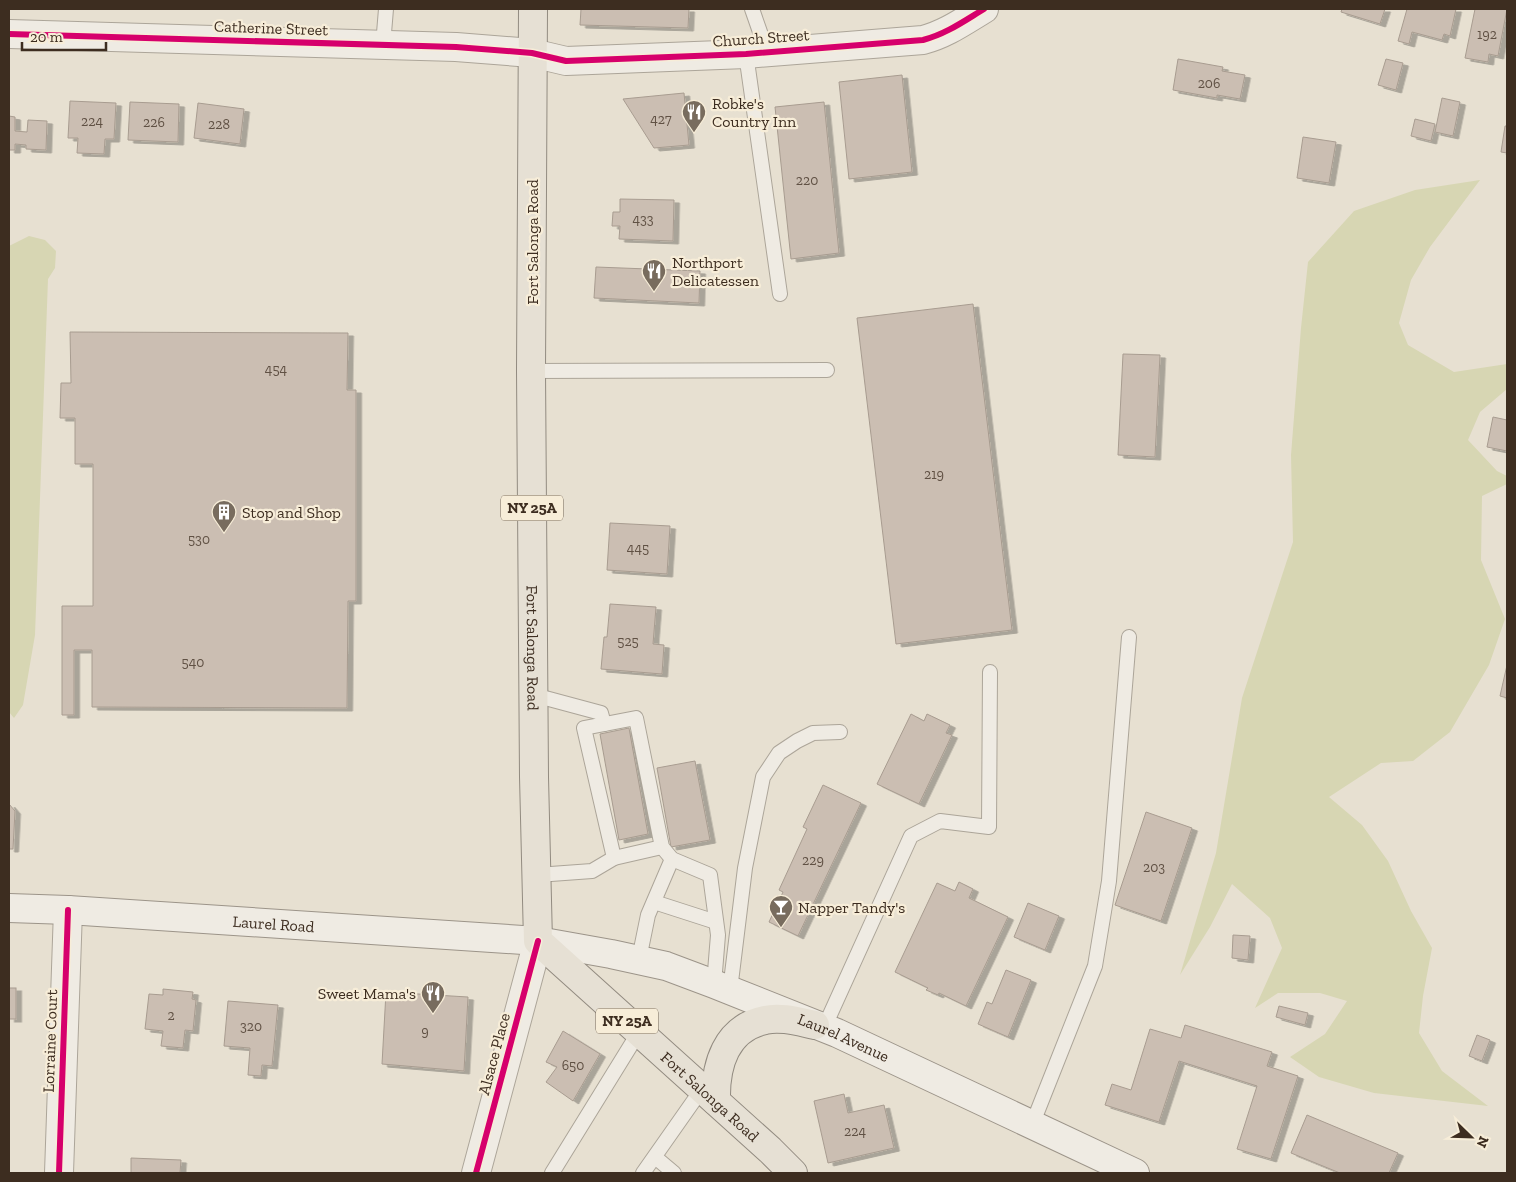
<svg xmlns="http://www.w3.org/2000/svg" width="1516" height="1182" font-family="'Zilla Slab',serif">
<defs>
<filter id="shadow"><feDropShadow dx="5.5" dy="3" stdDeviation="0" flood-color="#0004"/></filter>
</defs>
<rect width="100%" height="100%" fill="#e7e0d1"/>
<g fill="#d7d6b3">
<path d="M1480,180l-50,67 -19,33 -12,43 9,22 46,27 53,-8v25l-27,23 -12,28 29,31 10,5v8l-25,12 -1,64 24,59 -16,46 -39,67 -37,29 -32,2 -52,34 33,28 26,36 23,50 21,37 -9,48 -4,37 23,38 46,35 -114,-13 -55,-16 -29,-20 35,-23 22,-33 -27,-8h-42l-23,15 27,-60 -12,-30 -38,-34 -22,43 -30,48 36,-122 26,-155 51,-156 -2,-87 10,-127 7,-66 46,-51 61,-21z"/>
<path d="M29,236l16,4 11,11 -1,17 -7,11 -13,356 -12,70 -9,13 -5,-6v-466z"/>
</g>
<g fill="#cbbeb2" stroke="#a89c90" filter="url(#shadow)">
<path d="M581,9h108l-1,19 -108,-3z"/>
<path d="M1342,9h43l-5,15 -39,-12z"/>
<path d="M1407,9h49l-6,27 -6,-2 -2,6 -30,-8 -3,12 -11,-3z"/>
<path d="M1475,9h32l-9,47 -9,-2 -1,8 -23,-4z"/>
<path d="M1178,59l45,8 -1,4 23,4 -5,24 -23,-4v3l-44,-8z"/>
<path d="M1386,59l17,4 -7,27 -18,-5z"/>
<path d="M902,75l10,97 -63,7 -10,-97z"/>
<path d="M684,93l5,52 -35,3 -31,-49z"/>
<path d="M1442,98l18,4 -7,34 -18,-4z"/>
<path d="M70,101l46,2 -2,36h-9l-1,15 -27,-1 1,-15h-10z"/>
<path d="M130,102l49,2 -1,38 -50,-2z"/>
<path d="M824,102l15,151 -48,6 -16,-152z"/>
<path d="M198,103l46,6 -4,35 -46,-6z"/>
<path d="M9,116l6,1v14l12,1 1,-12 19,1 -1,29 -20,-1v-4l-11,-1v6h-6z"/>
<path d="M1415,119l20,5 -4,17 -20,-5z"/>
<path d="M1505,126h2v27l-6,-1z"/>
<path d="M1303,137l33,5 -7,41 -32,-5z"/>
<path d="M620,199l54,1 -1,41 -54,-2 1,-13h-8l1,-14h7z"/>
<path d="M596,267l104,4 -1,32 -105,-5z"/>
<path d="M973,304l39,326 -116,14 -39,-326z"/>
<path d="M70,332l278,1 -1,57h9v211h-8l-1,107 -255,-1v-57h-18v65h-12v-109h31v-142h-18v-46h-15l1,-35h10z"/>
<path d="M1123,354l37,1 -5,102 -37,-2z"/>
<path d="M1493,417l14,3v31l-20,-4z"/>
<path d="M610,523l60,3 -3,48 -60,-4z"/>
<path d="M610,604l46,3 -3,37 11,1 -2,29 -61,-5 3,-32h3z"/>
<path d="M1507,665v33l-7,-2z"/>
<path d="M911,714l13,7 3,-7 23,11 -4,8 6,2 -33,69 -42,-20z"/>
<path d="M629,728l19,106 -29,6 -19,-106z"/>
<path d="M695,761l15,79 -39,7 -14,-79z"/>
<path d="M823,785l38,18 -63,133 -29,-14 14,-30 -4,-2 28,-61 -4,-2z"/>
<path d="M9,804l6,7 -2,38h-4z"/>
<path d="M1146,812l46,16 -31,93 -46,-16z"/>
<path d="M959,882l14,7 -4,9 39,19 -42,89 -27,-13 -1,2 -12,-5 2,-2 -33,-16 42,-89 18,8z"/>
<path d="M1028,903l31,13 -14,34 -31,-13z"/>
<path d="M1233,935l17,1 -2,24 -16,-2z"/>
<path d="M1006,970l25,10 -23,57 -30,-13 9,-22 5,2z"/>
<rect x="9" y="988" width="7" height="31"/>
<path d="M163,989l30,3 -1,7 4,1 -3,31 -8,-1 -2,18 -22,-2 2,-15 -18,-2 4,-35 14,1z"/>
<path d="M386,992l82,5 -4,74 -82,-7z"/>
<path d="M228,1001l50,4 -6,61 -10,-1 -1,11 -13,-1 2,-27 -26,-2z"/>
<path d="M1279,1006l29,7 -3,12 -29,-8z"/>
<path d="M1185,1025l87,27 -5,14 31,10 -27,83 -34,-10 20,-63 -78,-25 -20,61 -54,-17 7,-21 19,6 19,-61 31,9z"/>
<path d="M563,1031l37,23 -27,47 -27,-19 11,-15 -11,-5z"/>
<path d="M1477,1035l13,5 -8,21 -13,-5z"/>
<path d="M844,1094l4,19 36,-8 10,43 -66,15 -14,-62z"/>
<path d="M1307,1115l91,38 -9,20h-49l-49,-20z"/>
<path d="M131,1158l50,2 -1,13h-49z"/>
</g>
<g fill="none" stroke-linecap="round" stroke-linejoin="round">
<g stroke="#aca599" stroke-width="16">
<g id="service">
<path d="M752,9l15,43"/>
<path d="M383,45l3,-36"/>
<path d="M746,54l34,240"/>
<path d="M531,371l296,-1"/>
<path d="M534,695l67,18 3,11"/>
<path d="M614,858l-30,-130 52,-10 26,129 10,12 38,16 8,60 -4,49"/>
<path d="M537,875l55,-4 22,-13 48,-11"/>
<path d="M654,902l62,20"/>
<path d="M639,959l9,-44 24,-56"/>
<path d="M730,990l15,-122 18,-91 16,-24 18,-12 16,-8 27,-1"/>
<path d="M824,1028l87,-192 29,-15 49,6 1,-155"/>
<path d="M1032,1125l63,-159 14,-85 20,-244"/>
<path d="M655,1157l19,16"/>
<path d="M552,1173l87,-141"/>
<path d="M643,1173l59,-84"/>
</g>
</g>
<g stroke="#aca599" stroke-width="30">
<g id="minor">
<path d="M9,34l447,13 76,6"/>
<path d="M59,1173l9,-263"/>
<path d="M476,1173l62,-232"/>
</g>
</g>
<g stroke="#aca599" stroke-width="30">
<path id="tertiary" d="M532,53l34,8 180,-7 177,-14c23,-6 41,-19 61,-31"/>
</g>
<g stroke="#9c9489" stroke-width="30">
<g id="secondary">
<path id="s1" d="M9,908l59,2 470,31 73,13 55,12 48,18 123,49 298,140"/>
</g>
</g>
<g stroke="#928b80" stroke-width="30">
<g id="primary">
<path id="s2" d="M533,9l-2,362 3,406 4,164 232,209 23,23"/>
<path d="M716,1101c-1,-36 10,-73 49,-81 16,-4 35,2 50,5"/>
</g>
</g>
<use href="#service" stroke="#efebe3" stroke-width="14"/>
<use href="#minor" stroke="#efebe3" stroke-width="28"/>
<use href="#tertiary" stroke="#efebe3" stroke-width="28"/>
<use href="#secondary" stroke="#efebe3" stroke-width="28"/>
<use href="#primary" stroke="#e6e0d4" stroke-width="28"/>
<g stroke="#f7edd8" stroke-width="9">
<g id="cycleway">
<path d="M9,34l447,13 76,6 34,8 180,-7 177,-14c23,-6 41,-19 61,-31"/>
<path d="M59,1173l9,-263"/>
<path d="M476,1173l62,-232"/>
</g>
</g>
<use href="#cycleway" stroke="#d6006c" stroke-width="6"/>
</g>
<defs>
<g id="restaurant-pin" transform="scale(1.25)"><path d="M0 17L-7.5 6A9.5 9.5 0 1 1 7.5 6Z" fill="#786c5e" stroke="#f7edd8"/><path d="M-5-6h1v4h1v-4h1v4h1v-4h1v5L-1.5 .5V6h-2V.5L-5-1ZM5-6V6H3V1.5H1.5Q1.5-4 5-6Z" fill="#fff"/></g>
<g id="building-pin" transform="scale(1.25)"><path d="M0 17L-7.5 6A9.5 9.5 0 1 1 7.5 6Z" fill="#786c5e" stroke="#f7edd8"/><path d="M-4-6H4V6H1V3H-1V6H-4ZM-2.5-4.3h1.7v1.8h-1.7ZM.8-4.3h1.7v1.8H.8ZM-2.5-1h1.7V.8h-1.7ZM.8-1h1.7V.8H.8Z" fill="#fff"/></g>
<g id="bar-pin" transform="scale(1.25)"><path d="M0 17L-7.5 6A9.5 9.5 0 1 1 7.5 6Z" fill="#786c5e" stroke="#f7edd8"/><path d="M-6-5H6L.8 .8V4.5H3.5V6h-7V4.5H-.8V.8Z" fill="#fff"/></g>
</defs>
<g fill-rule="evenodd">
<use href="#restaurant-pin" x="694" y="112"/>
<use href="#restaurant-pin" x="654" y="271"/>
<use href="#building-pin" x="224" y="512"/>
<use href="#bar-pin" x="781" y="907"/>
<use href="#restaurant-pin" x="433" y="993"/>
</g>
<g text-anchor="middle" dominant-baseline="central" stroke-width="4.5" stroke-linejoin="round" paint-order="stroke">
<g font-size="14" fill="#605144">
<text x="1487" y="34">192</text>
<text x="1209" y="83">206</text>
<text x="661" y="119">427</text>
<text x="92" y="121">224</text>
<text x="154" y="122">226</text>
<text x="219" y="124">228</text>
<text x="807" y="180">220</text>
<text x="643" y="219">433</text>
<text x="276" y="369">454</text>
<text x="934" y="474">219</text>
<text x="199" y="539">530</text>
<text x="638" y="548">445</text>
<text x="628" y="641">525</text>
<text x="193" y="662">540</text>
<text x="813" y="860">229</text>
<text x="1154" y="867">203</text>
<text x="171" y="1015">2</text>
<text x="251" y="1026">320</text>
<text x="425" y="1031">9</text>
<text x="573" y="1065">650</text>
<text x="855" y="1131">224</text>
</g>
<g fill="#f7edd8" stroke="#756757" stroke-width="1">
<rect x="501" y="495.5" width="62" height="25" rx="4"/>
<rect x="596" y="1008.5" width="62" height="25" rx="4"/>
</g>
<g font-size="15" font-weight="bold" fill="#3d2d20">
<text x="532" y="508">NY 25A</text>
<text x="627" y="1021">NY 25A</text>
</g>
<g font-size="16" fill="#3d2d20" stroke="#f7edd8">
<text transform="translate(271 28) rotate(2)">Catherine Street</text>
<text transform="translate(761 38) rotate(-4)">Church Street</text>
<text transform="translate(532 242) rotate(-90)">Fort Salonga Road</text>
<text stroke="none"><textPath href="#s2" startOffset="639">Fort Salonga Road</textPath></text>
<text stroke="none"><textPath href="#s1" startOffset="265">Laurel Road</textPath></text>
<text stroke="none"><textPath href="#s1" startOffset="852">Laurel Avenue</textPath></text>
<text transform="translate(50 1041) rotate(-88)">Lorraine Court</text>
<text transform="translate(494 1054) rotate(-75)">Alsace Place</text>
<text stroke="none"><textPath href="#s2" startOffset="1164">Fort Salonga Road</textPath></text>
</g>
<g font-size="16" fill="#3d2d20" stroke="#f7edd8" text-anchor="start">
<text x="712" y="103">Robke's<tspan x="712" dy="18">Country Inn</tspan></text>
<text x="672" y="262">Northport<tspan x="672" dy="18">Delicatessen</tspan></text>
<text x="242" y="512">Stop and Shop</text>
<text x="798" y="907">Napper Tandy's</text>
<text x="416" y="993" text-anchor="end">Sweet Mama's</text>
</g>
</g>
<rect width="1516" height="1182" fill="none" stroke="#3d2d20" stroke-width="20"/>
<g transform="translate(1471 1137) rotate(113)" stroke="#f7edd8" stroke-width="4" paint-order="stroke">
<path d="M0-4L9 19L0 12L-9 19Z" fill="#3d2d20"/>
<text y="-8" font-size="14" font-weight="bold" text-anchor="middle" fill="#3d2d20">N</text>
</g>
<path d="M22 42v8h84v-8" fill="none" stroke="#3d2d20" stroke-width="2.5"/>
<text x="30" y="42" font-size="15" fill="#3d2d20" stroke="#f7edd8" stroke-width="4" paint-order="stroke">20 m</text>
</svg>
